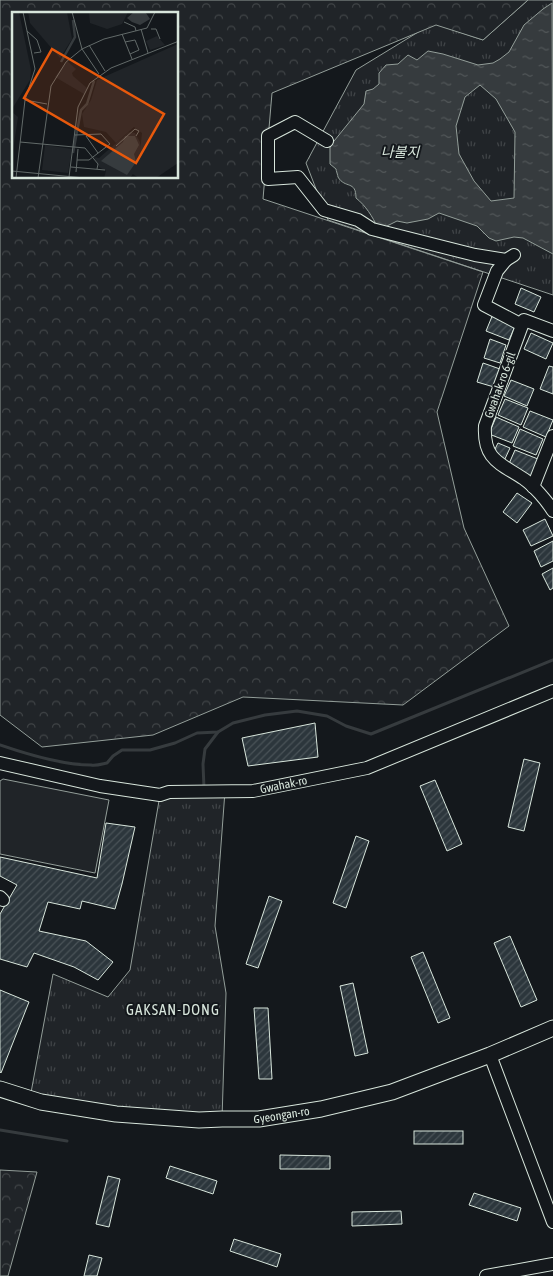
<svg xmlns="http://www.w3.org/2000/svg" width="553" height="1276" font-family="'Asap Condensed','Noto Sans KR',sans-serif">
<defs>
<pattern id="grass-tufts" width="24" height="20" patternUnits="userSpaceOnUse" patternTransform="scale(1.25)"><rect width="24" height="20" fill="#202428"/><path d="M3 7l-1-3M5 7V3M7 7l1-3M15 17l-1-3M17 17v-4M19 17l1-3" fill="none" stroke="#404447"/></pattern>
<pattern id="forest-crowns" width="20" height="18" patternUnits="userSpaceOnUse" patternTransform="scale(1.25)"><rect width="20" height="18" fill="#202428"/><path d="M2 6a3 3 0 1 1 6 0M12 15a3 3 0 1 1 6 0" fill="none" stroke="#404447"/></pattern>
<pattern id="water-ripples" width="26" height="14" patternUnits="userSpaceOnUse" patternTransform="scale(1.25)"><rect width="26" height="14" fill="#363b3e"/><path d="M2 4q2-2 4 0t4 0M15 11q2-2 4 0t4 0" fill="none" stroke="#525759"/></pattern>
<pattern id="building-hatch" width="6" height="6" patternUnits="userSpaceOnUse" patternTransform="scale(1.25)"><rect width="6" height="6" fill="#2c363c"/><path d="M-1 1l2-2M0 6l6-6M5 7l2-2" fill="none" stroke="#4a5358"/></pattern>
</defs>
<rect width="100%" height="100%" fill="#14181c"/>
<g fill="url(#grass-tufts)" stroke="#939e99">
<path d="M528,0h25v295l-225,-75 -22,-57 50,-93 77,-47 50,17z"/>
<path d="M225,791l-10,135 11,67 -4,126 -192,-21 23,-124 55,23 22,-27 30,-175z"/>
</g>
<g fill="url(#forest-crowns)" stroke="#939e99" fill-rule="evenodd">
<path d="M0,0h528l-45,40 -47,-15 -164,68 -9,106 220,73 -46,140 27,116 45,98 -106,79 -160,-8 -90,38 -111,12 -42,-32zM14,14h164v164h-164z"/>
<path d="M0,1170l37,2 -29,104h-8z"/>
</g>
<path fill="#202428" stroke="#939e99" d="M3,779l106,21 -14,73 -95,-19v-73z"/>
<path fill="url(#water-ripples)" stroke="#939e99" fill-rule="evenodd" d="M552,3l1,251 -30,-16 -9,-1 -18,4 -7,-3 -12,-12 -38,-13 -11,6 -21,4 -10,-2 -12,6 -7,1c-6,-12 -12,-22 -22,-30 0,-18 -11,-9 -18,-21 0,-1 -2,-7 -2,-8l-6,-5v-18l34,-42 2,-13 7,-2 6,-5v-11l7,-8 12,-1 10,-9 9,5 11,-9 15,3 35,11 15,-2 7,-4 9,-7 15,-27 19,-16zM480,85l16,14 19,33 -1,66 -23,3 -17,-20 -15,-27 -3,-28 9,-29z"/>
<g fill="none" stroke-linecap="round" stroke-linejoin="round">
<g stroke="#363b3e" stroke-width="3">
<path d="M0,745c26,9 64,20 91,20 5,1 11,-1 16,-2l6,-7 9,-6h28l25,-7 22,-10 21,-1 15,-9 32,-8 32,-4 30,5 19,10 25,8 182,-74"/>
<path d="M204,788l-1,-24 2,-15 13,-17"/>
<path d="M0,1130l67,11"/>
</g>
</g>
<g fill="url(#building-hatch)" stroke="#d8e6dc">
<path d="M521,288l20,9 -7,15 -19,-8z"/>
<path d="M493,314l23,10 -7,16 -23,-9z"/>
<path d="M531,333l22,10 -7,16 -22,-10z"/>
<path d="M490,339l16,6 -6,18 -16,-5z"/>
<path d="M483,363l17,6 -6,18 -17,-5z"/>
<path d="M549,366l4,1v27l-13,-5z"/>
<path d="M511,380l23,9 -7,17 -23,-10z"/>
<path d="M505,399l23,9 -7,17 -23,-10z"/>
<path d="M530,411l23,9 -7,17 -23,-10z"/>
<path d="M496,417l23,10 -7,16 -23,-9z"/>
<path d="M520,429l23,10 -7,16 -23,-9z"/>
<path d="M498,443l12,5 -6,13 -10,-10z"/>
<path d="M515,450l23,9 -7,17 -23,-10z"/>
<path d="M517,493l15,10 -15,20 -14,-11z"/>
<path d="M545,519l8,17 -22,10 -8,-16z"/>
<path d="M553,541v20l-12,6 -7,-16z"/>
<path d="M553,568v20l-3,2 -8,-16z"/>
<path d="M315,723l3,34 -70,9 -6,-28z"/>
<path d="M524,759l16,4 -16,68 -16,-4z"/>
<path d="M435,780l27,64 -15,7 -27,-65z"/>
<path d="M106,823l29,4 -13,57 -7,25 -33,-8 -2,8 -32,-7 -9,29 47,10 27,21 -15,18 -24,-13 -40,-14 -7,14 -27,-8v-45l17,-29 -17,-9v-19l97,21z"/>
<path d="M356,836l13,5 -23,67 -13,-5z"/>
<path d="M269,896l13,5 -24,67 -12,-4z"/>
<path d="M510,936l27,64 -16,7 -27,-64z"/>
<path d="M423,952l27,66 -12,5 -27,-66z"/>
<path d="M353,983l15,70 -13,3 -15,-70z"/>
<path d="M0,990l29,12 -28,71 -1,-1z"/>
<path d="M254,1008h14l4,71h-13z"/>
<rect x="414" y="1131" width="49" height="13"/>
<path d="M280,1155l50,1v13h-50z"/>
<path d="M170,1166l47,15 -4,13 -47,-16z"/>
<path d="M108,1176l12,3 -11,48 -13,-3z"/>
<path d="M474,1193l47,15 -4,13 -48,-16z"/>
<path d="M401,1211l1,13 -50,2v-14z"/>
<path d="M234,1239l47,15 -4,13 -47,-16z"/>
<path d="M89,1255l13,3 -5,18h-13z"/>
</g>
<g fill="none" stroke-linecap="round" stroke-linejoin="round">
<g stroke="#d8e6dc" stroke-width="14">
<g id="minor">
<path d="M327,141l-32,-19 -27,14v43l30,-2 26,33 34,10 14,9 103,26 31,5 8,-5"/>
<path d="M506,260l-9,11 -13,34 38,20"/>
<path d="M553,331l-29,-11 -39,106c-2,34 15,37 39,53 10,7 23,22 29,32"/>
<path d="M533,487l20,-51"/>
<path id="s1" d="M0,763l100,23 60,9 9,-3 84,-1 114,-23 186,-77"/>
<path d="M0,897l3,3"/>
<path d="M490,1055l63,167"/>
<path d="M486,1276l67,-12"/>
</g>
</g>
<g stroke="#d8e6dc" stroke-width="17">
<g id="major">
<path id="s2" d="M0,1089l41,13 75,12 83,6 23,-1h37l62,-10 71,-17 98,-37 63,-27"/>
</g>
</g>
<use href="#minor" stroke="#14181c" stroke-width="12"/>
<use href="#major" stroke="#14181c" stroke-width="15"/>
</g>
<g text-anchor="middle" dominant-baseline="central" stroke-width="4" stroke-linejoin="round" paint-order="stroke">
<g font-size="12" fill="#d8e6dc" stroke="#14181c">
<text transform="translate(500 385) rotate(-70)">Gwahak-ro 6-gil</text>
<text stroke="none"><textPath href="#s1" startOffset="288">Gwahak-ro</textPath></text>
<text stroke="none"><textPath href="#s2" startOffset="285">Gyeongan-ro</textPath></text>
</g>
<g font-size="14" font-style="italic" fill="#d8e6dc" stroke="#14181c">
<text x="400" y="152">나불지</text>
</g>
<g font-size="15" letter-spacing="1" fill="#d8e6dc" stroke="#14181c">
<text x="173" y="1009">GAKSAN-DONG</text>
</g>
</g>
<g transform="translate(12 12)">
<rect width="166" height="166" fill="#14181c"/>
<path d="M55,49l9,8 -4,4 1,3 14,12 -3,6 -29,-17zM0,100l6,5 -6,41zM117,120l6,1 5,9 1,9 -4,4 1,8 -5,11 -3,4h-26l2,-7 -7,-4 -5,-10 5,1zM33,133l27,4 -4,24 -26,-3z" fill="#202428"/>
<path d="M0,0h7l12,58 -1,10 -18,29zM16,0h39l5,27 -12,19 -30,-35zM77,0h39l-6,12 -15,5 -17,-6zM166,32v119l-22,15h-17l-8,-5 7,-10 -1,-9 3,-3 2,-18 -8,-6 -18,16 -10,-11 -22,-5 -2,-13 9,-14 6,-20z" fill="#202428"/>
<path d="M145,24l8,9 -15,5 -4,-9z" fill="#202428"/>
<path d="M122,0l12,1 4,6 -10,6 -8,-3 -5,-4zM113,124h10l4,9 -5,9 2,8 -9,13 -26,-14 22,-19z" fill="#363b3e"/>
<path fill="none" stroke="#363b3e" stroke-width="2.5" d="M49,50l14,-25 -2,-17M61,141l8,-43 6,-6 7,-23"/>
<path fill="none" stroke="#626a69" stroke-width="1" d="M60,0l10,37 17,25M112,10l11,5 1,4M129,17l7,24M139,17h5l4,10M15,19l10,9 4,12 -7,1M110,22l10,25M113,30l10,-2 4,10 -9,4M77,33l16,26M70,37l22,-10 43,-11 8,-16M13,88l22,4M63,123l26,-1 9,10 -21,16h-12M74,124l12,17M8,130l65,6M104,134l19,-17 4,2 -3,5M73,136l13,16 -1,5M59,155l34,3M0,159l73,7M64,160l2,-23M57,165l9,-70 12,-24 21,-15 68,-27M4,166l9,-78 10,-31 -12,-57M26,166l13,-92 15,-24 16,-13"/>
<path fill="#e8590c" fill-opacity="0.15" stroke="#e8590c" stroke-width="2.5" d="M40,37l112,65 -28,49 -112,-65z"/>
<rect width="166" height="166" fill="none" stroke="#d8e6dc" stroke-width="2.5"/>
</g>
</svg>
